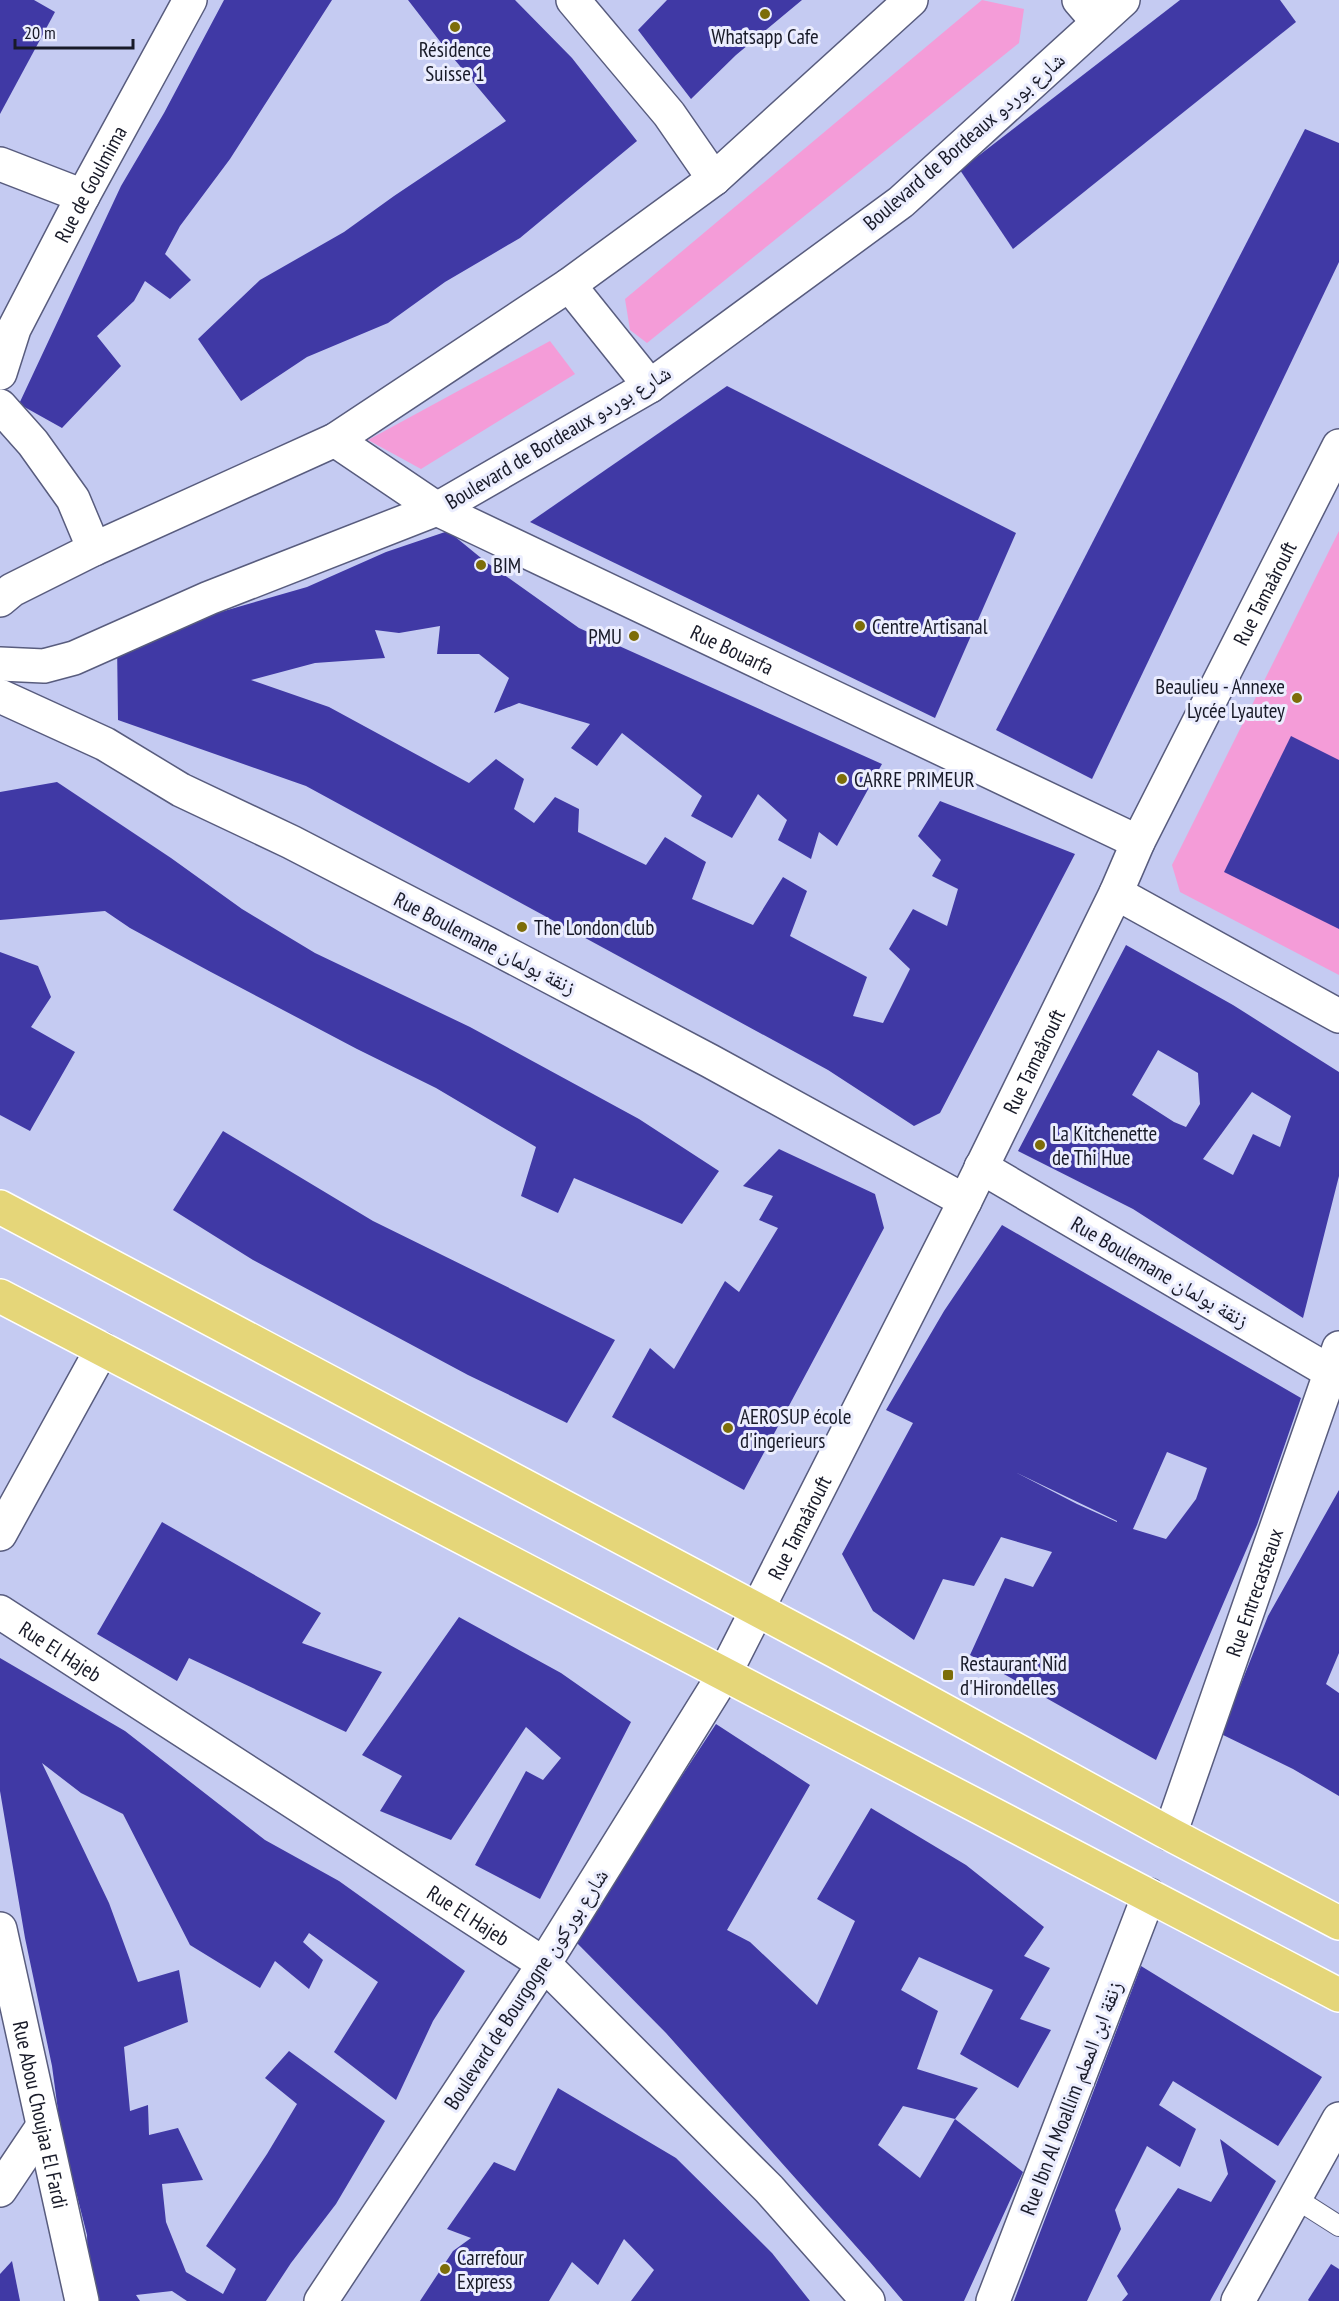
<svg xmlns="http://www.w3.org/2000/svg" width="1339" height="2301" font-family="'PT Sans Narrow','Noto Naskh Arabic',sans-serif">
<rect width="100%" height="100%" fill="#c5cbf2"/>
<g fill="#f49cd8">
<path d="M982,0l42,9 -5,34 -372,300 -17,-13 -5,-31z"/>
<path d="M550,341l25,33 -154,95 -53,-29z"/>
<path d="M1339,531v444l-159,-83 -8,-27z"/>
</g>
<g fill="#4039a5" fill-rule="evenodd">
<path d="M0,0h34l21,12 -55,102z"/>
<path d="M224,0h108l-102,159 -50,67 -15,28 26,26 -21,19 -25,-18 -11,20 -37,35 24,30 -59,62 -43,-24 102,-218 43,-73z"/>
<path d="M408,0h107l57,58 65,83 -117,97 -75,44 -57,41 -81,34 -66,44 -43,-62 62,-59 84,-48 50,-36 112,-75 -57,-68z"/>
<path d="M667,0h135l-66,55 -45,44 -53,-69z"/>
<path d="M1180,0h100l16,22 -283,227 -53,-79z"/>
<path d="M1305,129l34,14v119l-247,517 -96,-49z"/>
<path d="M727,386l289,147 -81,185 -405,-196z"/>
<path d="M448,531l38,31 93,66 303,136 -45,82 -18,-14 -8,27 -33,-19 9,-20 -29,-26 -26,44 -41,-22 11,-20 -80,-63 -25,33 -26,-18 19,-24 -71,-21 -25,10 15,-35 -30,-24h-42l3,-28 -41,7 -24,-3 10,28 -70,5 -64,17 78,27 140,76 27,-24 28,20 -10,30 20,14 21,-26 24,12 -1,23 68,33 19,-28 41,25 -14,37 61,26 30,-48 24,14 -17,45 77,41 -14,39 30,7 27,-54 -21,-20 24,-40 34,17 11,-37 -26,-13 9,-16 -23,-24 22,-35 135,53 -135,259 -26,13 -86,-56 -522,-284 -188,-66 -1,-78 190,-55 79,-35z"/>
<path d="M1291,736l48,24v169l-115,-57z"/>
<path d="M57,782l114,76 71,51 73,44 155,74 169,92 80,52 -37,53 -108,-46 -16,35 -37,-17 15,-49 -100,-59 -79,-39 -148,-78 -79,-43 -25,-17 -105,9v-128z"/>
<path d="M1126,945l107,60 106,67v104l-36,142 -170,-109 -115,-58zM1158,1050l40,23 2,31 -14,23 -12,-5 -42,-27zM1252,1092l39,24 -11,31 -27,-13 -20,41 -30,-16z"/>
<path d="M0,952l38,14 13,31 -20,30 44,25 -45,79 -30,-16z"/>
<path d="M223,1131l150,90 242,119 -48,83 -99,-48 -215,-115 -80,-50z"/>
<path d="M779,1149l96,45 9,34 -140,262 -132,-73 38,-69 24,21 51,-88 14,11 39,-64 -19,-8 14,-24 -30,-10z"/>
<path d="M1002,1225l299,173 -44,127 -101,235 -186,-105 35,-77 28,9 19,-35 -51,-15 -27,49 -31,-7 -29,61 -41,-29 -31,-57 71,-131 -27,-13 58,-99zM1167,1452l40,16 -11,31 -30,40 -33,-10zM1015,1472l102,49v1l-40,-18z"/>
<path d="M1339,1490v163l-13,31 13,9v103l-46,-27 -72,-35 47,-118z"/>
<path d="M162,1522l159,91 -19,30 80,29 -36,60 -157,-74 -12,23 -80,-47z"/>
<path d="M459,1617l102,56 70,49 -91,177 -65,-34 51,-94 17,9 18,-22 -35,-31 -75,113 -71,-29 22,-35 -40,-21z"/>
<path d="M0,1658l125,73 140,109 74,41 126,90 -32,50 -37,79 -62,-48 44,-70 -69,-49 -6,9 20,18 -14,29 -34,-28 -15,27 -70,-43 -67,-131 -42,-21 -39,-30 67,140 29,79 41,-12 9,52 -64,25 6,64 18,-6 1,30 29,-7 25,52 -41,4 4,38 20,50 37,22 13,-25 -30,-23 61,-92 30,-50 -32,-26 24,-27 96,70 -49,83 -45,59 -25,38h-79l-15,-10 -36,4 4,6h-51l-2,-66 -26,-102 -9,-67 -27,-128 -25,-147z"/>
<path d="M716,1724l94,61 -83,145 23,12 67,63 38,-84 -38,-22 54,-91 95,57 78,62 -20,29 26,12 -30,51 31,11 -33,58 -58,-34 33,-64 -74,-33 -18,33 37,21 -21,58 61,19 -23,31 68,53 -59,129h-61l-33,-39 -204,-229 -92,-93zM903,2106l52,13 -35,59 -42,-33z"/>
<path d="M1141,1966l181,111 -44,69 -105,-65 -14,24 37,24 -16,38 -33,-21 -32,64 6,19 -34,72h-73z"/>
<path d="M558,2088l118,70 96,95 38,48h-179l23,-31 -30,-31 -26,46 -26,-23 -23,39h-129l33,-50 18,-13 -24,-9 47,-67 21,9z"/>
<path d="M1220,2139l56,42 -66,120h-88l6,-7 -11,-18 61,-88 33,14 17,-28z"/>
<path d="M12,2261l8,40h-20v-27z"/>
<path d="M1331,2264l8,5v32h-30l-1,-1z"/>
</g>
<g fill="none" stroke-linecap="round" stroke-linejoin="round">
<g stroke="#585c7e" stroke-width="22">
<path id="lane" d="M1295,2198l44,28"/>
</g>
<g stroke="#585c7e" stroke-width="36">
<g id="street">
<path d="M573,0l96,114 45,65"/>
<path d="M1079,0l19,22"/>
<path d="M0,164l83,32"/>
<path id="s1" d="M335,440l102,69 701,333"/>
<path d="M0,696l105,48 76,46 110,52 199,103 220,116 255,140"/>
<path d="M1116,893l223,123"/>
<path d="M981,1167l358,210"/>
<path d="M0,1534l102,-185"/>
<path id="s2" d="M0,1612l544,352 225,225 99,112"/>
<path id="s3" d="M1170,1834l169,-486"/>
<path id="s4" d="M0,1929l82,372"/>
<path d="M0,2190l43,-64"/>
<path d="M993,2301l156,-406"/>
<path d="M1238,2301l101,-182"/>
</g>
</g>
<g stroke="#585c7e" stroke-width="36">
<g id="secondary">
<path d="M569,285l81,101"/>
<path id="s5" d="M0,373l14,-44 69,-133 107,-196"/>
<path d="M0,406l33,37 40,56 21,50"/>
<path d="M0,600l12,-10 82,-41 241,-109 234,-155 145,-106 197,-179"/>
<path d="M0,664l44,2 30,-8 135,-60 228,-89 213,-123 251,-184 222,-202"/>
<path id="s6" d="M321,2301l223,-337 181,-291 240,-472 151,-308 22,-51 201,-396"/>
</g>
</g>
<g stroke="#fff" stroke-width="36">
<g id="primary">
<path d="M0,1207l835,444 335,183 169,89"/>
<path d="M0,1296l1339,699"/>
</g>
</g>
<use href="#lane" stroke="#fff" stroke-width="20"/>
<use href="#street" stroke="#fff" stroke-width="33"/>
<use href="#secondary" stroke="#fff" stroke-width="33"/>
<use href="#primary" stroke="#e5d679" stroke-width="33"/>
</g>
<g fill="#7d6d09" stroke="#ebedfe" stroke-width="2">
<circle cx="765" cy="14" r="6"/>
<circle cx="455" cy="27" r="6"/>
<circle cx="481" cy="565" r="6"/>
<circle cx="860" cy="626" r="6"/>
<circle cx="634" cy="636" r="6"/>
<circle cx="1297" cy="698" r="6"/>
<circle cx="842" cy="779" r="6"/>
<circle cx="522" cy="927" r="6"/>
<circle cx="1040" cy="1145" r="6"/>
<circle cx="728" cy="1428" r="6"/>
<rect x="942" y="1669" width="12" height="12" rx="3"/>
<circle cx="445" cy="2269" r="6"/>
</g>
<g text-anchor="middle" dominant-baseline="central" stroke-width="6" stroke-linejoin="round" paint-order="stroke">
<g font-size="21" fill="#181a28" stroke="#ebedfe" text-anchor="start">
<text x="765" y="36" text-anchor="middle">Whatsapp Cafe</text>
<text x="455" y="49" text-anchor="middle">Résidence<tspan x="455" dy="24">Suisse 1</tspan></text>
<text x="493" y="565">BIM</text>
<text x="872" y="626">Centre Artisanal</text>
<text x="622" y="636" text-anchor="end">PMU</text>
<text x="1285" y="686" text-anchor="end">Beaulieu - Annexe<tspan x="1285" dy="24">Lycée Lyautey</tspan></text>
<text x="854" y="779">CARRE PRIMEUR</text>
<text x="534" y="927">The London club</text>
<text x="1052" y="1133">La Kitchenette<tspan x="1052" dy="24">de Thi Hue</tspan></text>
<text x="740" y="1416">AEROSUP école<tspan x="740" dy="24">d'ingerieurs</tspan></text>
<text x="960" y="1663">Restaurant Nid<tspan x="960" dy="24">d'Hirondelles</tspan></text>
<text x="457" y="2257">Carrefour<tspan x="457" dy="24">Express</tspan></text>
</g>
<g font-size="21" fill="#181a28" stroke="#ebedfe">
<text transform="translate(964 141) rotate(-41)">Boulevard de Bordeaux شارع بوردو</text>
<text stroke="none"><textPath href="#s5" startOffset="210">Rue de Goulmima</textPath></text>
<text transform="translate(558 437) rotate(-31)">Boulevard de Bordeaux شارع بوردو</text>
<text stroke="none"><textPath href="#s6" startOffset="1954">Rue Tamaârouft</textPath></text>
<text stroke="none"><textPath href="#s1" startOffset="450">Rue Bouarfa</textPath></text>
<text transform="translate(485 943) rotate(27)">Rue Boulemane زنقة بولمان</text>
<text stroke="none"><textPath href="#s6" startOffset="1432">Rue Tamaârouft</textPath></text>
<text transform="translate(1160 1272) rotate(30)">Rue Boulemane زنقة بولمان</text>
<text stroke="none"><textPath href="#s6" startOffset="910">Rue Tamaârouft</textPath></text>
<text stroke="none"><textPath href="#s3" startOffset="256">Rue Entrecasteaux</textPath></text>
<text stroke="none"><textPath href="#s2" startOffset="72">Rue El Hajeb</textPath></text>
<text stroke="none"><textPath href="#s2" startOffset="558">Rue El Hajeb</textPath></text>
<text transform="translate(526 1989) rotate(-57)">Boulevard de Bourgogne شارع بوركون</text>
<text transform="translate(1071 2098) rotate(-69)">Rue Ibn Al Moallim زنقة ابن المعلم</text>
<text stroke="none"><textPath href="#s4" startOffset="190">Rue Abou Choujaa El Fardi</textPath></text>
</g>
</g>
<path d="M15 39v9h118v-9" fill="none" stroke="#181a28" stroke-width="3"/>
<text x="24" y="39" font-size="18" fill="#181a28" stroke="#ebedfe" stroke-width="4.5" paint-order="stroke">20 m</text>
</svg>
